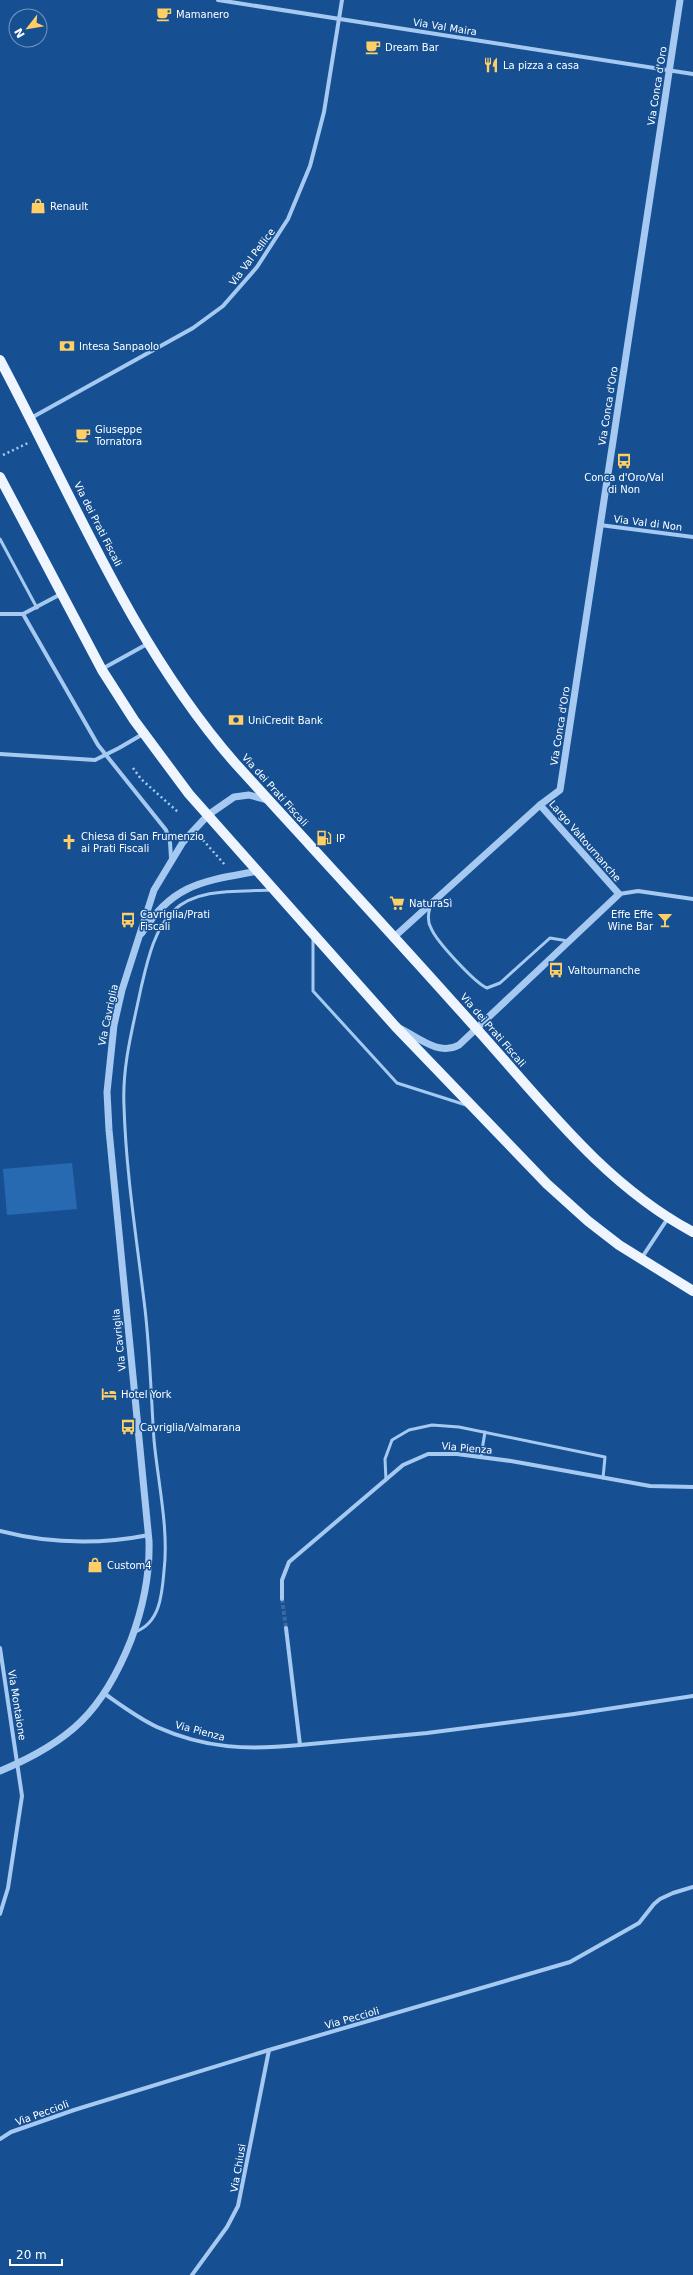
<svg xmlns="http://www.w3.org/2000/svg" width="693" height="2275" font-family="'DejaVu Sans',sans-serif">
<rect width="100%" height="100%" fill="#165093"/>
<path fill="#286ab2" d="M72,1163l5,46 -70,6 -4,-46z"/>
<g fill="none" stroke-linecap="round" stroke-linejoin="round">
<path stroke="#396aa3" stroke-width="4" stroke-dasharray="4 2" stroke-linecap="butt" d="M282,1599l4,29"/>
<g stroke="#a5c9f1" stroke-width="2.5" stroke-dasharray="2 3" stroke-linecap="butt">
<path d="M3,455l25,-12"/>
<path d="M133,768l8,11 37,33"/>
<path d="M203,840l22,25"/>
</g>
<g stroke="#a5c9f1" stroke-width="3">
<path d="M0,539l37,69"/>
<path d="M430,907c-2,7 -3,14 1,21 5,13 44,55 56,60l13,-5 50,-45 18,3"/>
<path d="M313,938v53l84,92 69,22"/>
<path d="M481,1456l4,-24"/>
<path d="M386,1480l-1,-21 7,-19 17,-10 23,-5 27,2 146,30 -2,21"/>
<path d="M135,1632c25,-9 27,-37 29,-61 5,-42 -6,-88 -10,-131 -3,-44 -4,-88 -9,-131 -8,-68 -19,-135 -21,-203 -2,-41 9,-79 17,-118 6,-25 13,-59 32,-77 25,-24 67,-19 98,-21"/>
</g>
<g stroke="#a5c9f1" stroke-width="4">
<path d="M218,0l475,74"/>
<path d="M31,418l162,-90 30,-22 34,-39 31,-48 22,-53 14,-54 18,-112"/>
<path d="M600,525l93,12"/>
<path d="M0,614h23l38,-20"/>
<path d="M23,614l75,131 68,85 4,12 1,16"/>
<path d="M102,669l47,-26"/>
<path d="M0,754l95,6 24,-12 24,-14"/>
<path d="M619,894l19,-3 55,8"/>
<path d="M641,1259l27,-41"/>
<path d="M0,1531c50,13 98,14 149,4"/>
<path d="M282,1599v-19l7,-18 114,-97 25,-11h29l54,7 139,25 43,1"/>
<path d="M286,1628l14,117 127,-12 147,-19 119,-18"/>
<path d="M0,1648l22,148 -14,92 -8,26"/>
<path d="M105,1694c17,12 33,24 52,33 49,22 91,23 143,18"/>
<path d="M0,2139l11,-7 63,-22 195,-60 301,-88 69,-39 15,-19 6,-5 13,-6 20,-6"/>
<path d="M192,2275l35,-48 11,-21 31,-156"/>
</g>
<g stroke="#a5c9f1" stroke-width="7">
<path d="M142,933c31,-50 63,-52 116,-62"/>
<path d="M393,938l147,-133 20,-15 120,-790"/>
<path d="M401,1029c18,9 38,27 58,16l160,-151 -79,-89"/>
<path d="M0,1771c70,-29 103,-60 131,-131 12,-32 19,-65 18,-99l-40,-411 -2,-38 7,-67 8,-35 32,-100 29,-48 25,-27 26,-18 15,-2 18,5"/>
</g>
<g stroke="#eff5ff" stroke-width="10">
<path d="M0,360c73,137 132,285 235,403 80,88 161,175 240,264 67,74 128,157 218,205"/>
<path d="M0,477l102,193 32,50 55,74 206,232 152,158 41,37 31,24 74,46"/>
</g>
</g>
<defs>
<g id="cafe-bare" transform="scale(1.2)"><path d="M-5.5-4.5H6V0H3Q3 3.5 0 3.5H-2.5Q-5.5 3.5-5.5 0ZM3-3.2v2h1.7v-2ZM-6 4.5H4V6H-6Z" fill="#ffce65" stroke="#165093" stroke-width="2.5" paint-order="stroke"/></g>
<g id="restaurant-bare" transform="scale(1.2)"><path d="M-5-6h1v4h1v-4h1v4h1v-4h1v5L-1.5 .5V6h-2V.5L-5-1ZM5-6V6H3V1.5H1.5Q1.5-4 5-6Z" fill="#ffce65" stroke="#165093" stroke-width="2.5" paint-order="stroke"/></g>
<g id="shop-bare" transform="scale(1.2)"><path d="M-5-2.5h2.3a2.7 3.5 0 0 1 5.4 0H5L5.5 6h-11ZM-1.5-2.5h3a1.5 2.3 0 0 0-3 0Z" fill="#ffce65" stroke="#165093" stroke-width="2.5" paint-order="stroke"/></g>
<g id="bank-bare" transform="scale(1.2)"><path d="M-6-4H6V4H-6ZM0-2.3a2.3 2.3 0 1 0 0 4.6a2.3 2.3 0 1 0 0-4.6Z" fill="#ffce65" stroke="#165093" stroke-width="2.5" paint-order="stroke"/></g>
<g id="bus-bare" transform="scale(1.2)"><path d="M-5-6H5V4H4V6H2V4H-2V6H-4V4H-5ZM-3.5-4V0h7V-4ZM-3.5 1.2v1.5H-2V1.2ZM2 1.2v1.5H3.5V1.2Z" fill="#ffce65" stroke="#165093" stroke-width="2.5" paint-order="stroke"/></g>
<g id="fuel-bare" transform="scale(1.2)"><path d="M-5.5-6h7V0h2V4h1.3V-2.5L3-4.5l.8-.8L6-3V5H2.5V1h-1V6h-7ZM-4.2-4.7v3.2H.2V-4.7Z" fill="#ffce65" stroke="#165093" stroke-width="2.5" paint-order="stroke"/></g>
<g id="church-bare" transform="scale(1.2)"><path d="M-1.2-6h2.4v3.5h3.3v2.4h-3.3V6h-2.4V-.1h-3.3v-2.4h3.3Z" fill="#ffce65" stroke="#165093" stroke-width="2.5" paint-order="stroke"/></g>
<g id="supermarket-bare" transform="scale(1.2)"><path d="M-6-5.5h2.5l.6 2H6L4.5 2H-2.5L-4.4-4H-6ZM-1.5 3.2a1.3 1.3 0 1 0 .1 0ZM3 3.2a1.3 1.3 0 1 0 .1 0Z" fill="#ffce65" stroke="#165093" stroke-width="2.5" paint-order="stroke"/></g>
<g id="bar-bare" transform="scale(1.2)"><path d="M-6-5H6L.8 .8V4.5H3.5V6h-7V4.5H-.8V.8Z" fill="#ffce65" stroke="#165093" stroke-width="2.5" paint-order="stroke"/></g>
<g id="hotel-bare" transform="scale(1.2)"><path d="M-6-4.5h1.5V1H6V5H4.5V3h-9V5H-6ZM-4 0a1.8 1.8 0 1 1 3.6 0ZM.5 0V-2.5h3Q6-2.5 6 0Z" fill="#ffce65" stroke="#165093" stroke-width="2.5" paint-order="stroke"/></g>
</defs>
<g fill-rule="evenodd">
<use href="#cafe-bare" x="164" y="14"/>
<use href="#cafe-bare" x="373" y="47"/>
<use href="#restaurant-bare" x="491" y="65"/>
<use href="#shop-bare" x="38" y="206"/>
<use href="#bank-bare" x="67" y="346"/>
<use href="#cafe-bare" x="83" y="435"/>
<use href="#bus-bare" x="624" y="461"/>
<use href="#bank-bare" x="236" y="720"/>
<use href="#fuel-bare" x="324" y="838"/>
<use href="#church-bare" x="69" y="842"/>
<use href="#supermarket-bare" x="397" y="903"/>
<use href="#bus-bare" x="128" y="920"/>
<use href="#bar-bare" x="665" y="920"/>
<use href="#bus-bare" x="556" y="970"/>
<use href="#hotel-bare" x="109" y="1394"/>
<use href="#bus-bare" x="128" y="1427"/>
<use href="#shop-bare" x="95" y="1565"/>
</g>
<g text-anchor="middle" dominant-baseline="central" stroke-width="3" stroke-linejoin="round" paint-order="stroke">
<g font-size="10" fill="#fff" stroke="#165093" text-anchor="start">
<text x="176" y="14">Mamanero</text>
<text x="385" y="47">Dream Bar</text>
<text x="503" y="65">La pizza a casa</text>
<text x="50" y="206">Renault</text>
<text x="79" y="346">Intesa Sanpaolo</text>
<text x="95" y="429">Giuseppe<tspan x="95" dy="12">Tornatora</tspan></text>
<text x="624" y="477" text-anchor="middle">Conca d'Oro/Val<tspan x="624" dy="12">di Non</tspan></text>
<text x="248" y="720">UniCredit Bank</text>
<text x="81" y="836">Chiesa di San Frumenzio<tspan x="81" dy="12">ai Prati Fiscali</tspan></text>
<text x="336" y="838">IP</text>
<text x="409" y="903">NaturaSì</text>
<text x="140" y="914">Cavriglia/Prati<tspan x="140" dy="12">Fiscali</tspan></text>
<text x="653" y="914" text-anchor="end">Effe Effe<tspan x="653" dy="12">Wine Bar</tspan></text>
<text x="568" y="970">Valtournanche</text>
<text x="121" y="1394">Hotel York</text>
<text x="140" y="1427">Cavriglia/Valmarana</text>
<text x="107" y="1565">Custom4</text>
</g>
<g font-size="10" fill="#fff" stroke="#165093">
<text transform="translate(445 27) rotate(9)">Via Val Maira</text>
<text transform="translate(657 86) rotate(-81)">Via Conca d'Oro</text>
<text transform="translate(252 257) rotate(-53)">Via Val Pellice</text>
<text transform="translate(608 406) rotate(-81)">Via Conca d'Oro</text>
<text transform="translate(648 523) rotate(7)">Via Val di Non</text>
<text transform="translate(98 524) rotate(63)">Via dei Prati Fiscali</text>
<text transform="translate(560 726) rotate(-81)">Via Conca d'Oro</text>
<text transform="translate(275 790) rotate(48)">Via dei Prati Fiscali</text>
<text transform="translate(585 841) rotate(49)">Largo Valtournanche</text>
<text transform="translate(108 1015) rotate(-78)">Via Cavriglia</text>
<text transform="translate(493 1030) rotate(49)">Via dei Prati Fiscali</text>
<text transform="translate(119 1340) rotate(-96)">Via Cavriglia</text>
<text transform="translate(467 1448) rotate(5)">Via Pienza</text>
<text transform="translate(17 1705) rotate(81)">Via Montaione</text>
<text transform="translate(200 1731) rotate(15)">Via Pienza</text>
<text transform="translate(352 2018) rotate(-16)">Via Peccioli</text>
<text transform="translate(42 2113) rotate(-20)">Via Peccioli</text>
<text transform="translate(238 2168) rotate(-80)">Via Chiusi</text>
</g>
</g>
<g transform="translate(28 28) rotate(239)"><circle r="19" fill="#165093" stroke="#7396be"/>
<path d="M0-3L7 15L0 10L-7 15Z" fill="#ffce65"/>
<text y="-6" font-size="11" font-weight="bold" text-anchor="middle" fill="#ffffff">N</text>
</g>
<path d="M10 2259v6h52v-6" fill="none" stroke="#ffffff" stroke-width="2"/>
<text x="16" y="2259" font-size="12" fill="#ffffff" stroke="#165093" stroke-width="3" paint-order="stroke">20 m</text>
</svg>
